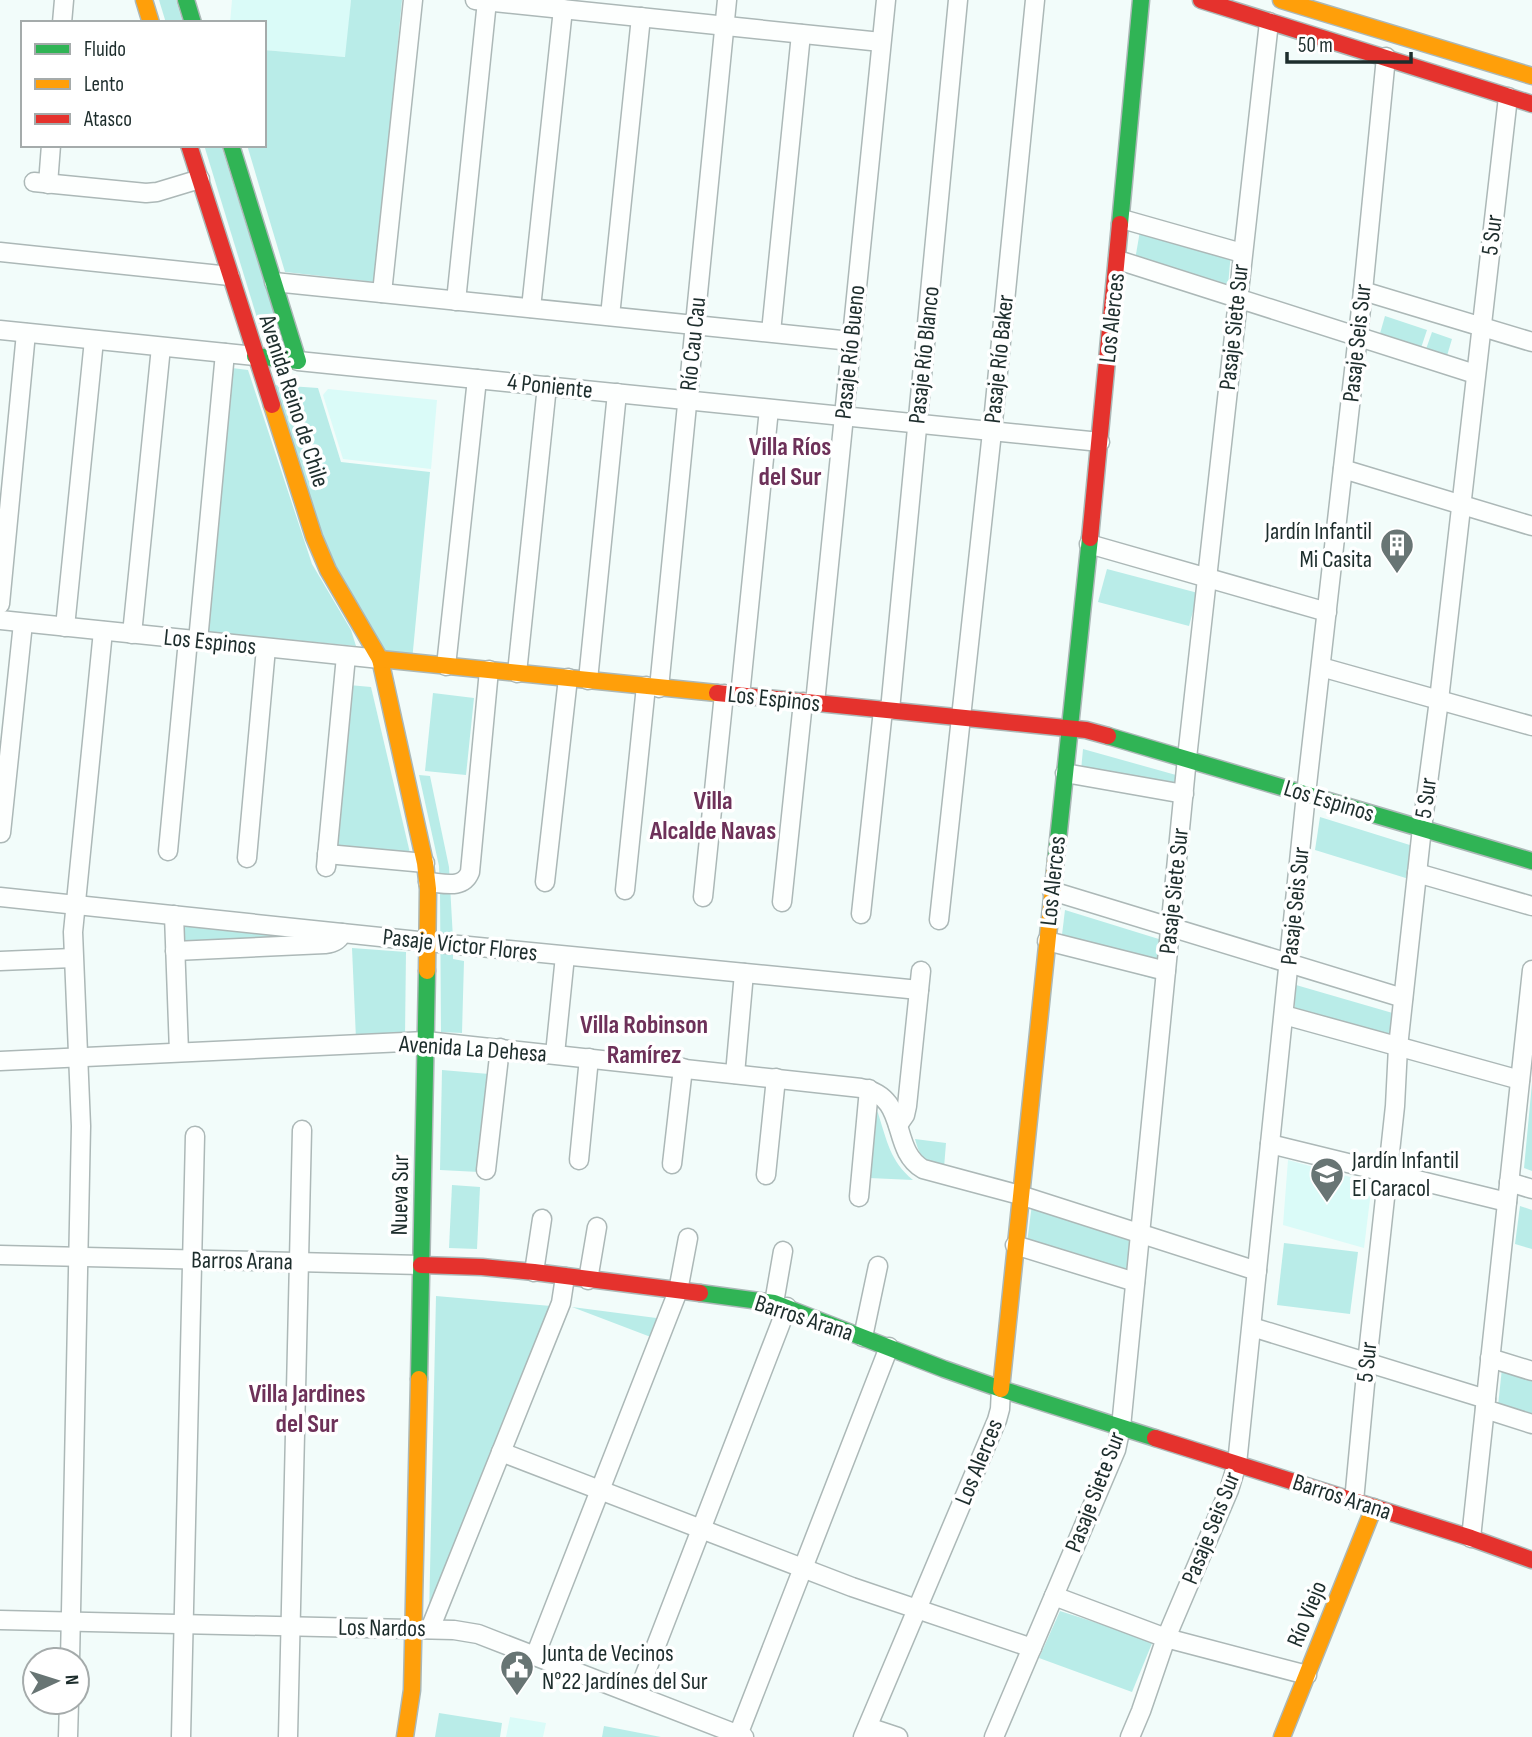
<svg xmlns="http://www.w3.org/2000/svg" width="1532" height="1737" font-family="'Sofia Sans Condensed',sans-serif">
<rect width="100%" height="100%" fill="#f2fcfa"/>
<g fill="#dafbf8">
<path d="M232,0h119l-5,57 -82,-7v-27h-34z"/>
<path d="M328,389l109,11 -6,69 -88,-10 -20,-64z"/>
<path d="M1288,1160l84,23 -8,65 -81,-23z"/>
<path d="M510,1717l36,6 -3,14h-37z"/>
</g>
<g fill="#b9ece8">
<path d="M159,0h17l7,23h-17z"/>
<path d="M351,0h51l-27,282 -90,-10 -38,-127h17v-95l81,7z"/>
<path d="M204,145h17l64,203 -19,-1z"/>
<path d="M1141,225l90,27 -3,34 -93,-26z"/>
<path d="M1385,316l42,14 -7,21 -41,-14z"/>
<path d="M1432,332l20,7 -6,20 -21,-7z"/>
<path d="M232,368l16,2 64,194 39,66 5,16 -150,-14z"/>
<path d="M275,385l43,3 23,74 89,10 -18,189 -25,-5 -61,-108z"/>
<path d="M1107,569l91,24 -9,33 -91,-24z"/>
<path d="M349,685l22,2 39,166 -75,-6z"/>
<path d="M433,693l41,5 -8,77 -41,-4z"/>
<path d="M1083,749l93,26 -2,25 -94,-18z"/>
<path d="M419,775l11,1 19,91 4,72v20l11,2 -2,72 -21,-1 -1,-141 -1,-25z"/>
<path d="M1320,817l93,29 -4,33 -94,-29z"/>
<path d="M1065,910l97,30 -5,40 -97,-29z"/>
<path d="M185,921l139,17 -139,6 -4,-5 -1,-13z"/>
<path d="M352,948l54,4 -1,84 -49,3z"/>
<path d="M1296,985l100,29 -4,22 -98,-24z"/>
<path d="M442,1070l47,4 -10,98 -39,-2z"/>
<path d="M1532,1083v88l-8,-3z"/>
<path d="M874,1107l4,6c9,28 12,48 35,67l-44,-2z"/>
<path d="M915,1139l31,4 -2,25c-19,-4 -24,-10 -29,-29z"/>
<path d="M452,1185l28,2 -3,62 -28,-1z"/>
<path d="M1032,1204l100,31 -3,39 -102,-31z"/>
<path d="M1520,1206l12,4v39l-17,-5z"/>
<path d="M1284,1243l74,9 -8,62 -73,-9z"/>
<path d="M436,1296l115,10 -122,312z"/>
<path d="M572,1307l92,12 -8,20z"/>
<path d="M1502,1368l30,10v40l-34,-12z"/>
<path d="M1060,1611l93,30 -21,51 -93,-34z"/>
<path d="M439,1713l63,10 -2,14h-65z"/>
<path d="M604,1726l57,11h-59z"/>
</g>
<g fill="none" stroke-linecap="round" stroke-linejoin="round">
<g stroke="#acb8b7" stroke-width="21">
<g id="street">
<path d="M475,0l406,42"/>
<path d="M62,23l2,-23"/>
<path d="M34,182l112,11 11,-1 43,-13"/>
<path d="M48,184l3,-39"/>
<path d="M1122,219l120,34"/>
<path d="M0,252l230,24"/>
<path d="M1118,260l357,114"/>
<path d="M274,282l577,59"/>
<path d="M1363,291l169,51"/>
<path d="M382,293l31,-293"/>
<path d="M456,301l31,-300"/>
<path d="M531,308l32,-299"/>
<path d="M610,316l31,-299"/>
<path d="M0,330l255,26"/>
<path d="M771,332l30,-298"/>
<path d="M298,361l802,81"/>
<path d="M1343,469l189,57"/>
<path d="M1089,544l238,68"/>
<path d="M0,604l26,-271"/>
<path d="M0,620l380,39"/>
<path d="M65,627l29,-287"/>
<path d="M132,634l29,-287"/>
<path d="M198,641l27,-288"/>
<path d="M446,666l31,-287"/>
<path d="M1321,667l211,59"/>
<path d="M517,673l30,-287"/>
<path d="M588,680l29,-287"/>
<path d="M659,688l68,-688"/>
<path d="M740,696l29,-287"/>
<path d="M815,703l71,-703"/>
<path d="M890,710l68,-710"/>
<path d="M1065,773l119,21"/>
<path d="M1,833l22,-210"/>
<path d="M168,851l20,-211"/>
<path d="M327,854l98,9"/>
<path d="M247,858l19,-210"/>
<path d="M326,867l20,-211"/>
<path d="M1417,873l115,33"/>
<path d="M428,882c15,1 35,8 42,-10l19,-202"/>
<path d="M545,882l23,-204"/>
<path d="M625,890l21,-204"/>
<path d="M1052,891l351,107"/>
<path d="M0,897l428,45 491,48"/>
<path d="M703,897l21,-203"/>
<path d="M782,902l21,-200"/>
<path d="M861,914l22,-204"/>
<path d="M174,915l5,137"/>
<path d="M939,920l53,-488 43,-432"/>
<path d="M1047,941l119,30"/>
<path d="M175,951l150,-7c8,-1 14,-3 17,-11"/>
<path d="M0,961l73,-3"/>
<path d="M1284,1015l236,65"/>
<path d="M555,1054l10,-98"/>
<path d="M0,1061l426,-20 435,47c49,9 28,61 62,81l97,26 237,76"/>
<path d="M735,1074l9,-101"/>
<path d="M898,1125l7,-10 2,-9 14,-135"/>
<path d="M1270,1144l237,58"/>
<path d="M579,1160l10,-102"/>
<path d="M672,1164l11,-96"/>
<path d="M486,1170l14,-122"/>
<path d="M766,1175l10,-97"/>
<path d="M1509,1182l23,7"/>
<path d="M859,1197l10,-108"/>
<path d="M1015,1245l120,37"/>
<path d="M0,1255l421,10"/>
<path d="M534,1272l8,-53"/>
<path d="M588,1280l9,-53"/>
<path d="M774,1303l9,-52"/>
<path d="M1252,1327l234,72"/>
<path d="M863,1337l15,-71"/>
<path d="M1490,1358l42,13"/>
<path d="M1485,1409l47,15"/>
<path d="M501,1452l351,135 180,61"/>
<path d="M1354,1501l13,-138 28,-257 3,-59 24,-219 17,-128 69,-603"/>
<path d="M1471,1538l61,-568"/>
<path d="M1054,1596l112,42 141,37"/>
<path d="M0,1620l454,10 24,4 266,103"/>
<path d="M430,1629l131,-326 4,-26"/>
<path d="M535,1656l143,-365 10,-53"/>
<path d="M70,1660l11,-534 -8,-194 30,-301"/>
<path d="M637,1695l150,-388"/>
<path d="M868,1727l30,10"/>
<path d="M738,1735l151,-388"/>
<path d="M68,1737l1,-35"/>
<path d="M181,1737l14,-601"/>
<path d="M288,1737l14,-607"/>
<path d="M863,1737l134,-317 3,-11 1,-20"/>
<path d="M994,1737l122,-287 5,-23 66,-669 82,-736"/>
<path d="M1130,1737l11,-26 25,-73 63,-148 8,-26 69,-670 57,-503 23,-234"/>
</g>
</g>
<g stroke="#acb8b7" stroke-width="19">
<g id="fast">
<path d="M186,0l7,23"/>
<path d="M231,145l67,216 -43,-5"/>
<path d="M1120,224l21,-224"/>
<path d="M1108,736l424,125"/>
<path d="M1056,859l34,-321"/>
<path d="M700,1293l74,10 170,66 57,20 154,49"/>
<path d="M419,1379l8,-408"/>
</g>
</g>
<g stroke="#acb8b7" stroke-width="19">
<g id="slow">
<path d="M144,0l7,23"/>
<path d="M1281,0l251,76"/>
<path d="M272,405l42,132 14,33 52,89 45,204 3,26 -1,82"/>
<path d="M380,659l337,34"/>
<path d="M1001,1389l55,-530"/>
<path d="M405,1737l7,-47 7,-311"/>
<path d="M1282,1737l92,-230"/>
</g>
</g>
<g stroke="#acb8b7" stroke-width="19">
<g id="jam">
<path d="M1201,0l331,104"/>
<path d="M189,145l83,260"/>
<path d="M1090,538l30,-314"/>
<path d="M717,693l369,37 22,6"/>
<path d="M421,1265l61,2 52,5 166,21"/>
<path d="M1155,1438l316,100 61,22"/>
</g>
</g>
<use href="#street" stroke="#fdfffe" stroke-width="18"/>
<use href="#fast" stroke="#30b455" stroke-width="16"/>
<use href="#slow" stroke="#ff9f0a" stroke-width="16"/>
<use href="#jam" stroke="#e5322d" stroke-width="16"/>
</g>
<defs>
<g id="building-pin" transform="scale(1.75)"><path d="M0 17L-7.5 6A9.5 9.5 0 1 1 7.5 6Z" fill="#687574" stroke="#fff"/><path d="M-4-6H4V6H1V3H-1V6H-4ZM-2.5-4.3h1.7v1.8h-1.7ZM.8-4.3h1.7v1.8H.8ZM-2.5-1h1.7V.8h-1.7ZM.8-1h1.7V.8H.8Z" fill="#fff"/></g>
<g id="school-pin" transform="scale(1.75)"><path d="M0 17L-7.5 6A9.5 9.5 0 1 1 7.5 6Z" fill="#687574" stroke="#fff"/><path d="M0-5L7-2L0 1L-7-2ZM-4 1L0 2.5L4 1V4Q0 6-4 4Z" fill="#fff"/></g>
<g id="civic-pin" transform="scale(1.75)"><path d="M0 17L-7.5 6A9.5 9.5 0 1 1 7.5 6Z" fill="#687574" stroke="#fff"/><path d="M-.6-6.5H3V-4.5H.6V-3L4-1V1h2V6H-6V1h2V-1L-.6-3ZM-1.2 2.5V6h2.4V2.5Z" fill="#fff"/></g>
</defs>
<g fill-rule="evenodd">
<use href="#building-pin" x="1397" y="545"/>
<use href="#school-pin" x="1327" y="1174"/>
<use href="#civic-pin" x="517" y="1667"/>
</g>
<g text-anchor="middle" dominant-baseline="central" stroke-width="7" stroke-linejoin="round" paint-order="stroke">
<g font-size="24" fill="#1d2d2c" stroke="#fff">
<text transform="translate(1492 235) rotate(-83)">5 Sur</text>
<text transform="translate(1112 318) rotate(-84)">Los Alerces</text>
<text transform="translate(1234 327) rotate(-84)">Pasaje Siete Sur</text>
<text transform="translate(1357 343) rotate(-84)">Pasaje Seis Sur</text>
<text transform="translate(693 344) rotate(-84)">Río Cau Cau</text>
<text transform="translate(850 352) rotate(-84)">Pasaje Río Bueno</text>
<text transform="translate(924 355) rotate(-84)">Pasaje Río Blanco</text>
<text transform="translate(999 359) rotate(-84)">Pasaje Río Baker</text>
<text transform="translate(550 386) rotate(6)">4 Poniente</text>
<text transform="translate(294 401) rotate(72)">Avenida Reino de Chile</text>
<text transform="translate(210 642) rotate(6)">Los Espinos</text>
<text transform="translate(774 699) rotate(6)">Los Espinos</text>
<text transform="translate(1426 798) rotate(-82)">5 Sur</text>
<text transform="translate(1329 801) rotate(17)">Los Espinos</text>
<text transform="translate(1053 881) rotate(-84)">Los Alerces</text>
<text transform="translate(1174 891) rotate(-84)">Pasaje Siete Sur</text>
<text transform="translate(1295 906) rotate(-84)">Pasaje Seis Sur</text>
<text transform="translate(460 945) rotate(6)">Pasaje Víctor Flores</text>
<text transform="translate(473 1049) rotate(4)">Avenida La Dehesa</text>
<text transform="translate(400 1195) rotate(-89)">Nueva Sur</text>
<text transform="translate(242 1261) rotate(1)">Barros Arana</text>
<text transform="translate(804 1318) rotate(18)">Barros Arana</text>
<text transform="translate(1367 1362) rotate(-84)">5 Sur</text>
<text transform="translate(979 1462) rotate(-68)">Los Alerces</text>
<text transform="translate(1095 1492) rotate(-69)">Pasaje Siete Sur</text>
<text transform="translate(1342 1497) rotate(18)">Barros Arana</text>
<text transform="translate(1211 1528) rotate(-68)">Pasaje Seis Sur</text>
<text transform="translate(1307 1614) rotate(-68)">Río Viejo</text>
<text transform="translate(382 1628) rotate(1)">Los Nardos</text>
</g>
<g font-size="24" fill="#1d2d2c" stroke="#fff" text-anchor="start">
<text x="1372" y="531" text-anchor="end">Jardín Infantil<tspan x="1372" dy="28">Mi Casita</tspan></text>
<text x="1352" y="1160">Jardín Infantil<tspan x="1352" dy="28">El Caracol</tspan></text>
<text x="542" y="1653">Junta de Vecinos<tspan x="542" dy="28">N°22 Jardínes del Sur</tspan></text>
</g>
<g font-size="26" font-weight="bold" fill="#6d3159" stroke="#fff">
<text x="790" y="447">Villa Ríos<tspan x="790" dy="30">del Sur</tspan></text>
<text x="713" y="801">Villa<tspan x="713" dy="30">Alcalde Navas</tspan></text>
<text x="644" y="1025">Villa Robinson<tspan x="644" dy="30">Ramírez</tspan></text>
<text x="307" y="1394">Villa Jardines<tspan x="307" dy="30">del Sur</tspan></text>
</g>
</g>
<rect x="21" y="21" width="245" height="126" fill="#ffffff" stroke="#a5abab" stroke-width="2"/>
<rect x="35" y="44" width="35" height="10" fill="#30b455" stroke="#a5abab" stroke-width="2"/>
<text x="84" y="56" font-size="21" fill="#1d2d2c">Fluido</text>
<rect x="35" y="79" width="35" height="10" fill="#ff9f0a" stroke="#a5abab" stroke-width="2"/>
<text x="84" y="91" font-size="21" fill="#1d2d2c">Lento</text>
<rect x="35" y="114" width="35" height="10" fill="#e5322d" stroke="#a5abab" stroke-width="2"/>
<text x="84" y="126" font-size="21" fill="#1d2d2c">Atasco</text>
<g transform="translate(56 1681) rotate(86)"><circle r="33" fill="#ffffff" stroke="#a5abab" stroke-width="2"/>
<path d="M0-5L12 26L0 18L-12 26Z" fill="#687574"/>
<text y="-10" font-size="19" font-weight="bold" text-anchor="middle" fill="#1d2d2c">N</text>
</g>
<path d="M1287 52v10h124v-10" fill="none" stroke="#1d2d2c" stroke-width="3.5"/>
<text x="1298" y="52" font-size="21" fill="#1d2d2c" stroke="#ffffff" stroke-width="5" paint-order="stroke">50 m</text>
</svg>
